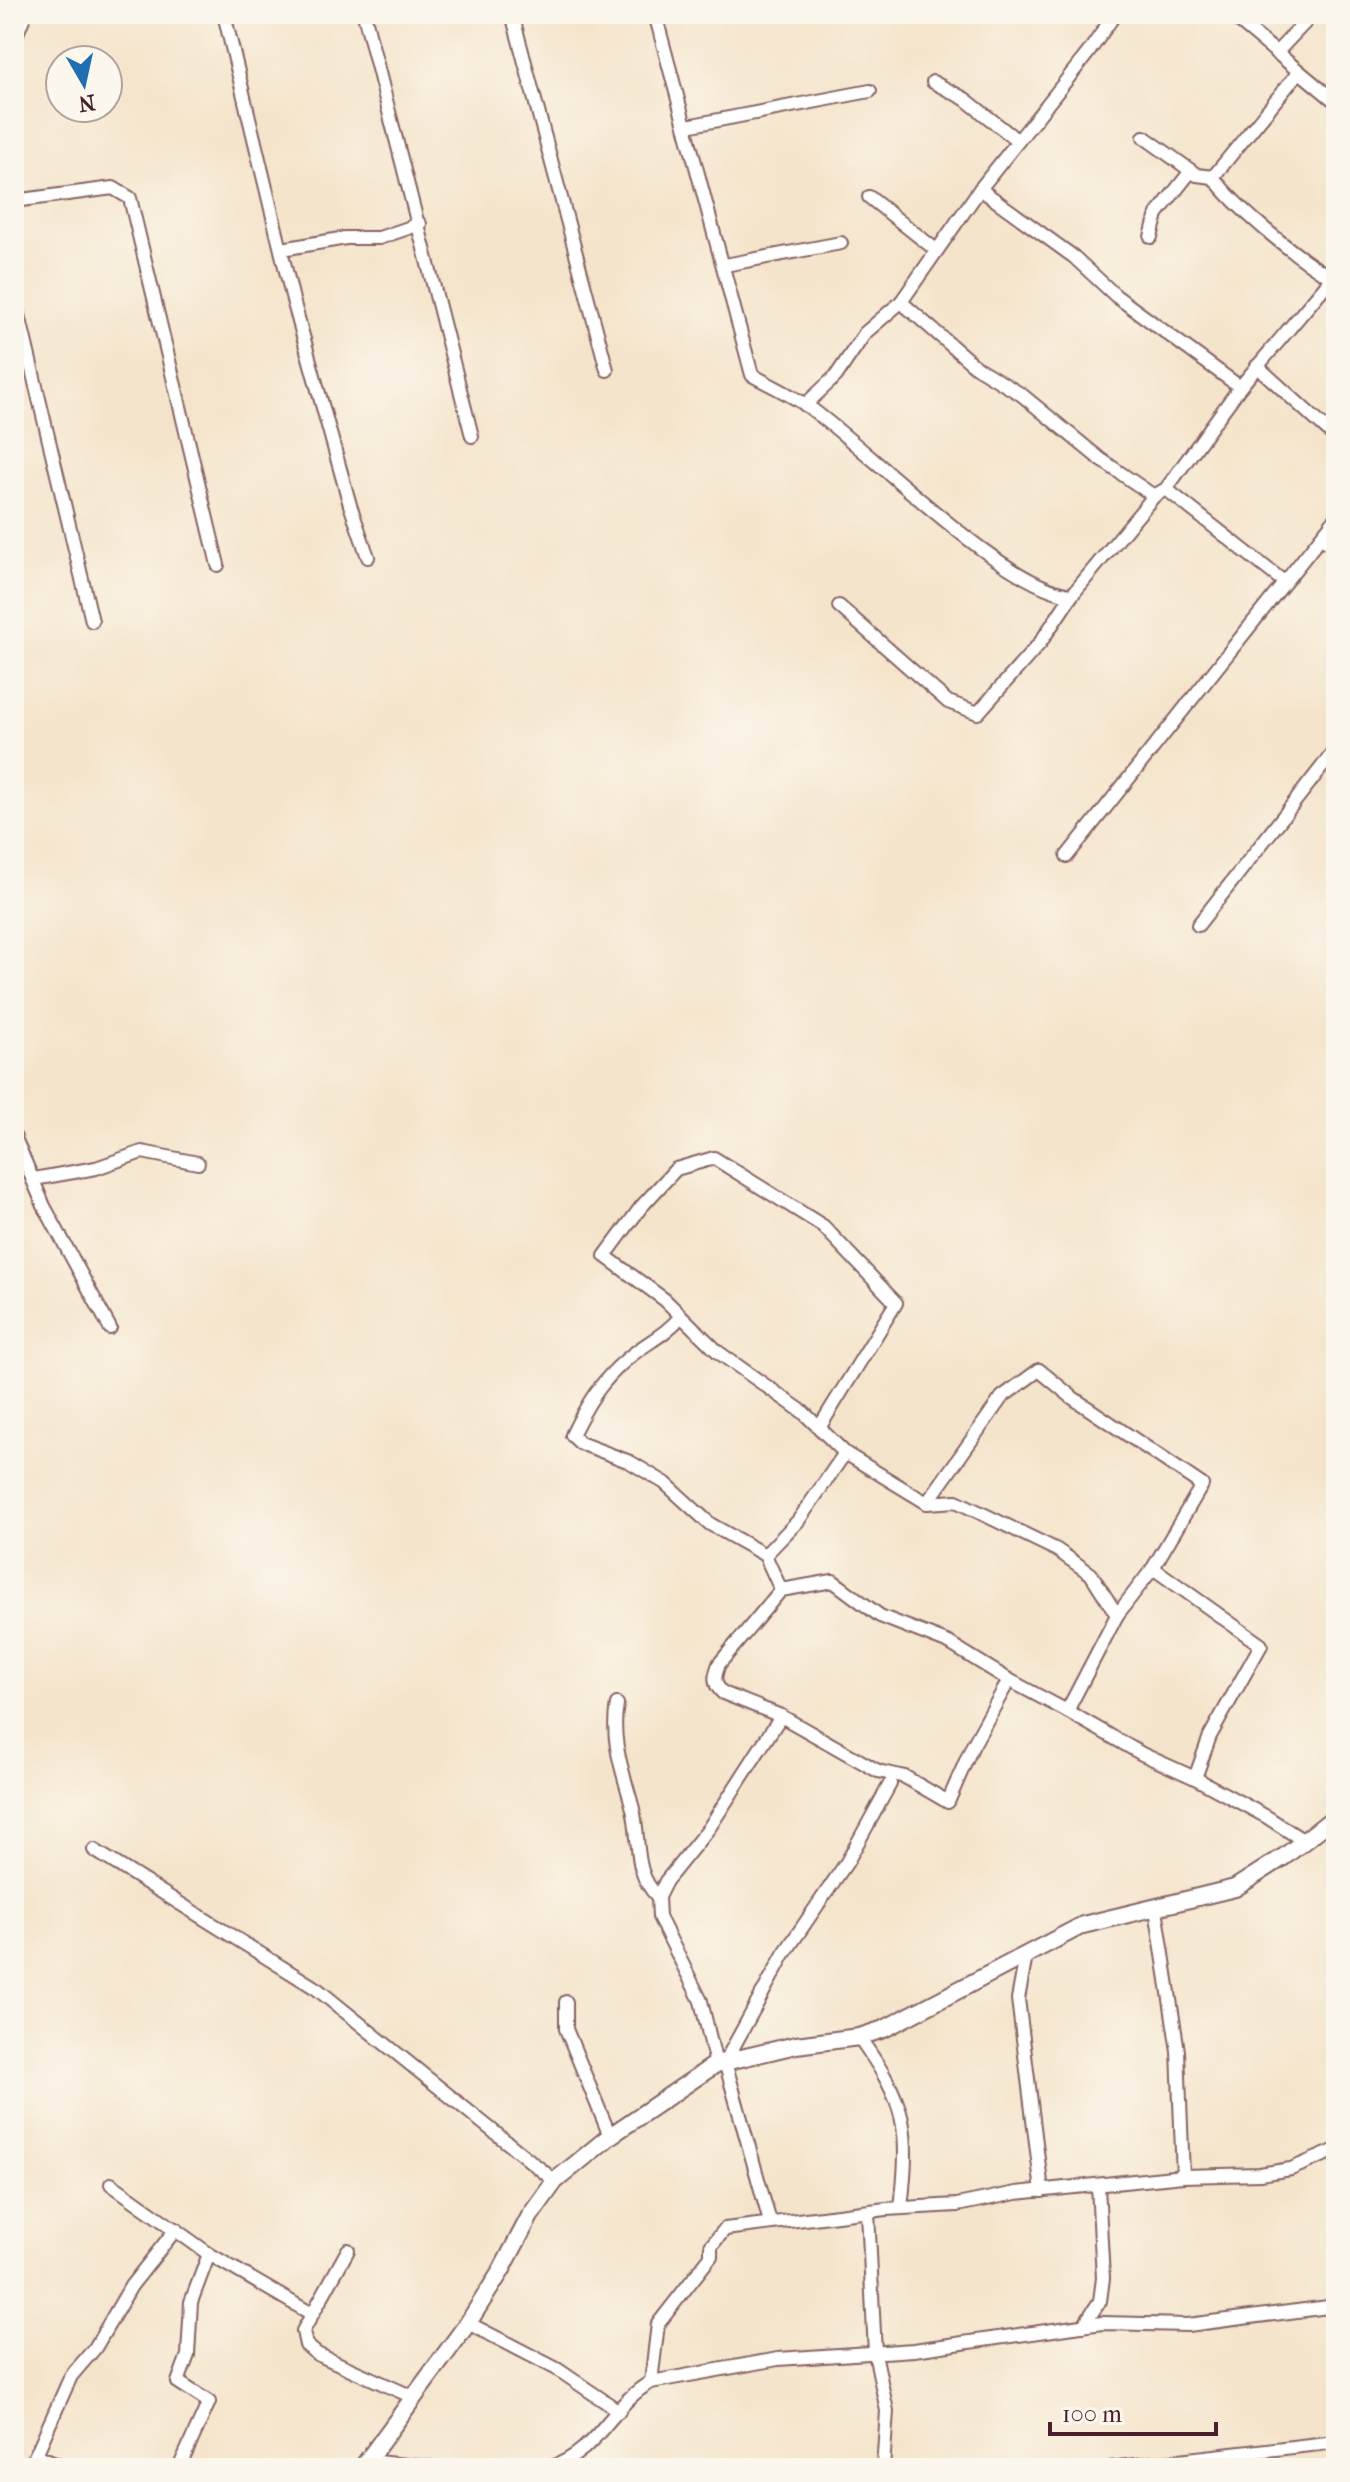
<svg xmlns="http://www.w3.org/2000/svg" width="1350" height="2482" font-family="'IM FELL French Canon',serif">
<rect width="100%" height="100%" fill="#fbf7ec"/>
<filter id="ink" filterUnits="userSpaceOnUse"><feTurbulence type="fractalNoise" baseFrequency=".0125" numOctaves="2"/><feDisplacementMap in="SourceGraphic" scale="16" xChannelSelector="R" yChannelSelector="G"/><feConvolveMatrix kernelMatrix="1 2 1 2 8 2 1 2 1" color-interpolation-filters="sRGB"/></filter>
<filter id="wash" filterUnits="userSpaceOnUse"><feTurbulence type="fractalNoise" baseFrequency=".006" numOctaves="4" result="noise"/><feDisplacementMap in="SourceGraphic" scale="32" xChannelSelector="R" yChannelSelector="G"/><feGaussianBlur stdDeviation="1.8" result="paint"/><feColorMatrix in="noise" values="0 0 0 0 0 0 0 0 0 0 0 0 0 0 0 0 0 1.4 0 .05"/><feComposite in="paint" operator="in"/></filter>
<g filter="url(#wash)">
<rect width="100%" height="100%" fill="#f4e4cb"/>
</g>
<g filter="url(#ink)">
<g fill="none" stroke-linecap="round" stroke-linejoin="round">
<g stroke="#866463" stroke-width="16">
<g id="minor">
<path d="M224,14l69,286 57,205 18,52"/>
<path d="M364,14l108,422"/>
<path d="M512,14l95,356"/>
<path d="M655,14l97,361c18,10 37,19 54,30 62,43 198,184 266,190l82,-99 -54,-37 -78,-64 -46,-28 -75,-65 -36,31 -29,43 -31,29"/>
<path d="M1230,14l106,88"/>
<path d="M14,41l11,-27"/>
<path d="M1276,53l37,-39"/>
<path d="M1298,73l-85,104c24,32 84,81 119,101"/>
<path d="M933,82l32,17 53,42"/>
<path d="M687,126l183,-35"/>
<path d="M1144,137l53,38 16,2"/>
<path d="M980,189l108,-136 27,-39"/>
<path d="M869,197l67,53"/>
<path d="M14,201l99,-13 17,10 88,367"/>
<path d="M1151,237l6,-23 34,-43"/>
<path d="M282,249l64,-11h33l41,-14"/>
<path d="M725,265l116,-22"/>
<path d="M14,294l78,327"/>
<path d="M901,302l79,-113 94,68 42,39 124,91"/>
<path d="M1257,366l79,72"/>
<path d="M1166,489l118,93"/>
<path d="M1154,496l12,-7 74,-102 96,-114"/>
<path d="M1321,537l15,12"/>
<path d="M839,606l109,96 30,11 62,-70 32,-48"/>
<path d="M1067,856l269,-338"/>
<path d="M1198,925l138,-176"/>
<path d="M14,1136l30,70 66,122"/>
<path d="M34,1179l62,-11 46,-16 56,11"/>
<path d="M681,1316c-15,19 -36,27 -54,43 -27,23 -40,45 -55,76l8,8 50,19 35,21 45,41 55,31"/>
<path d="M14,1370l2,-1"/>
<path d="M819,1428l77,-125 -73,-77 -109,-68 -38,11 -35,38 -36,49 60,44 53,52 85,60 42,41"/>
<path d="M927,1503l75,-106 37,-27 34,28 129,87 -49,83"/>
<path d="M781,1590l52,-9 47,35 69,27 60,37"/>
<path d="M617,1704c-7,38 7,70 16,105 8,33 -1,62 25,88"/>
<path d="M781,1716l97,55 27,6 43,25 24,-55 37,-67 58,31 50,-96"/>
<path d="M1195,1778l72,39 37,24"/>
<path d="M94,1850l223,139 238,192"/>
<path d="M1156,1909l22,142 5,125"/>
<path d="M1026,1956l-8,43 24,192"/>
<path d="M566,2002v27l44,107"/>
<path d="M859,2037c48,68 51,90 42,171"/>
<path d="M716,2064l-15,-63 -42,-84 -1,-20 8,-16 43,-53 72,-112 -58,-23c-10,-9 -9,-16 -4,-29l62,-74 -16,-35 33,-34 47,-68 82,50 29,-2 101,49 34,24 26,41 36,-47 108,77 -51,91 -15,42 -53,-24 -75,-43"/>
<path d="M111,2184l98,70 103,60"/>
<path d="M868,2213l7,140 12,58 -4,57"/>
<path d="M770,2222l-45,-160 59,-108 63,-92 43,-78"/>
<path d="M348,2250l-45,81 3,14 11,9 98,44"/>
<path d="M468,2323l89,46 62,42"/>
<path d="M1083,2326l17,-25 3,-23 -5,-92"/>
<path d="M651,2382l7,-58 53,-68v-10l14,-17 161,-20 71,-4 59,-12 167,-17 77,-2 31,-5 45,-19"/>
<path d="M36,2455l31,13"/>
<path d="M367,2461l68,7"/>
<path d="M30,2468l41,-92 24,-28 36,-62 45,-57"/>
<path d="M179,2468l30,-66 -31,-20 10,-27 3,-53 18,-48"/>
<path d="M549,2468c49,-15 62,-64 102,-86l127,-23 136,-9 188,-27 86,2 148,-19"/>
<path d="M1110,2468l226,-26"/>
</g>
</g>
<g stroke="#866463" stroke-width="20">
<path id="tertiary" d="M362,2468l106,-145 33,-52 29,-55 25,-35 55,-45 106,-72 80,-19 63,-8 25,-8 199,-104 152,-37 50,-32 51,-40"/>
</g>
<use href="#minor" stroke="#fff" stroke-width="12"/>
<use href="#tertiary" stroke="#fff" stroke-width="16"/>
</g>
</g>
<rect width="1350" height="2482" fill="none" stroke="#fbf7ec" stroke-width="48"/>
<g transform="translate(84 84) rotate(171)"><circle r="38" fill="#fbf7ec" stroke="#b4a19f" stroke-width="2"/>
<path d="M0-6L14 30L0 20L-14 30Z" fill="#1f6fb2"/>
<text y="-12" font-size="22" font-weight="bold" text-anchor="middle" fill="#4a1f2b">N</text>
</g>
<path d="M1050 2422v12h166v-12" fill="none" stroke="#4a1f2b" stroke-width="4"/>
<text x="1062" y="2422" font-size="24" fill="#4a1f2b" stroke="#fbf7ec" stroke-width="6" paint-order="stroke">100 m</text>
</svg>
